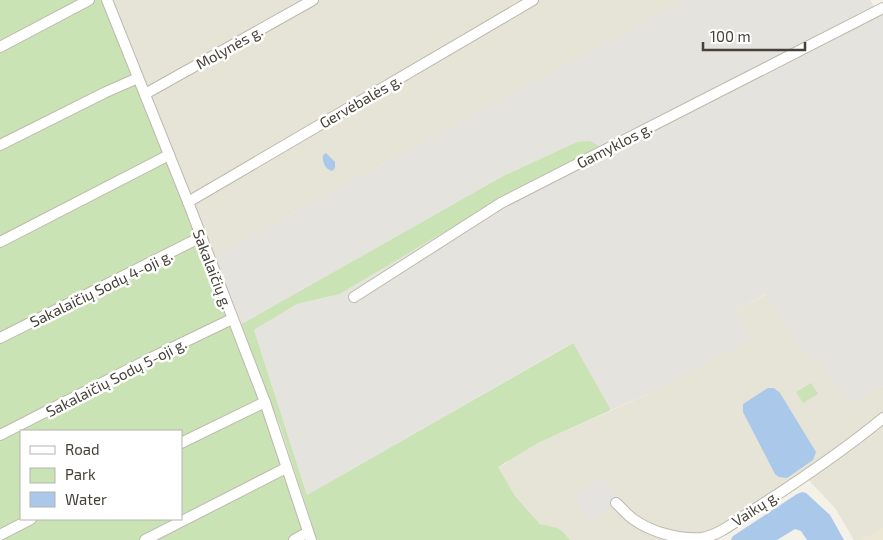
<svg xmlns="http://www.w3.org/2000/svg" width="883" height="540" font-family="'Exo 2',sans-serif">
<rect width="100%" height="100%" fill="#f3f1e8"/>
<g fill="#e6e3d7">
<path d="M110,0h574l-472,257z"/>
<path d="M767,294l33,57 17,9 34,42 32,-16v154h-29l-19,-32 -33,-35 -87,57 -9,3 -23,1 -29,-7 7,13h-91l-7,-8 -23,-8 -25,-28 -17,-29 7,-3 4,-4 29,-17 113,-50 100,-54 -15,-29z"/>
</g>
<path fill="#e5e3dd" d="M684,0h186l5,8 8,-5v383l-32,17 -34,-43 -17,-9 -34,-57 -30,16 16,29 -101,54 -40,17 -39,-67 -265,152 -53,-165 43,-26 43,-10 99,-59 159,-89 -21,-4 -72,33 -265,150 -28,-68z"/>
<path fill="#ebe7d4" d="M883,528v12h-23z"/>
<g fill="#c9e3b5" fill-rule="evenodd">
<path d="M0,0h102c54,133 109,265 157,400 17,46 29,94 47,140h-306zM21,431h160v88h-160z"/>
<path d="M590,141l9,5 -160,89 -99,59 -43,10 -43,26 53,165 266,-152 38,67 -73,33 -40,24 17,29 25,28 17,4 6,4 7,8h-253l-37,-114 -40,-101 265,-150 72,-33z"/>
<path d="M811,383l7,11 -15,9 -7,-11z"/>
</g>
<path fill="#e4e3e0" d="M604,478l15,24 -30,18 -15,-24z"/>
<g fill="#aac8ea">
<path d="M326,153l9,9v6l-3,3c-7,-2 -10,-9 -9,-16z"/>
<path d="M768,388h6l6,5 36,59 -3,8 -26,18 -8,-1 -4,-3 -32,-62v-8z"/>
<path d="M802,492l4,1 24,22 14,25h-37l-6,-9 -6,-2 -18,11h-46l2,-4 64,-42z"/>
</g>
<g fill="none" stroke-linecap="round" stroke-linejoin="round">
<g stroke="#bdb9ac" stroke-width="12">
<g id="minor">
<path d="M107,0l81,202 77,200 46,138"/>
<path d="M0,47l89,-47"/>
<path d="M145,94l168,-94"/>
<path d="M0,145l106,-53 32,-14"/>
<path d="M188,202l345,-202"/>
<path d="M0,242l169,-87"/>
<path d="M354,297l147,-94 382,-195"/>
<path d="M0,338l201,-101"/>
<path d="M0,435l149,-76 83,-40"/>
<path d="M181,443l84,-41"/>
<path d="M616,503c6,5 11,12 17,16 18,13 46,21 69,19 18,-3 35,-18 50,-27 45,-29 90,-59 131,-93"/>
<path d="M0,535l31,-16"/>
<path d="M145,540l141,-72"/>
<path d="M294,540l14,-8"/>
</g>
</g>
<use href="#minor" stroke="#fff" stroke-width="10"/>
</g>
<g text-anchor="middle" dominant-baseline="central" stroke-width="5" stroke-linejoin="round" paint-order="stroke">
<g font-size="15" fill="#464238" stroke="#fff">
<text transform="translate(229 47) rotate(-29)">Molynės g.</text>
<text transform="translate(360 101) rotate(-30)">Gervėbalės g.</text>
<text transform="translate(614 145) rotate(-27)">Gamyklos g.</text>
<text transform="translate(213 269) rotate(69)">Sakalaičių g.</text>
<text transform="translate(101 288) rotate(-26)">Sakalaičių Sodų 4-oji g.</text>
<text transform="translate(116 377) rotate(-27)">Sakalaičių Sodų 5-oji g.</text>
<text transform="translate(755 508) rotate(-33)">Vaikų g.</text>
</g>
</g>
<rect x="20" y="430" width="162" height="90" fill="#ffffff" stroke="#b5b3af"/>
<rect x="30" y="446" width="25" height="8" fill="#ffffff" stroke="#b5b3af"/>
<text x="65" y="455" font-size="15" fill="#464238">Road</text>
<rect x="30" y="468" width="25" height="15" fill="#c9e3b5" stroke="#b5b3af"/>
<text x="65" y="480" font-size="15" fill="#464238">Park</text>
<rect x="30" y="492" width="25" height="15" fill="#aac8ea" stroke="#b5b3af"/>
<text x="65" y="505" font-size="15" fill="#464238">Water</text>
<path d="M703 42v8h102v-8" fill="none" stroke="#464238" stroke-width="2.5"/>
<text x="710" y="42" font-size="15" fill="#464238" stroke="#ffffff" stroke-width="4" paint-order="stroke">100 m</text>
</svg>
